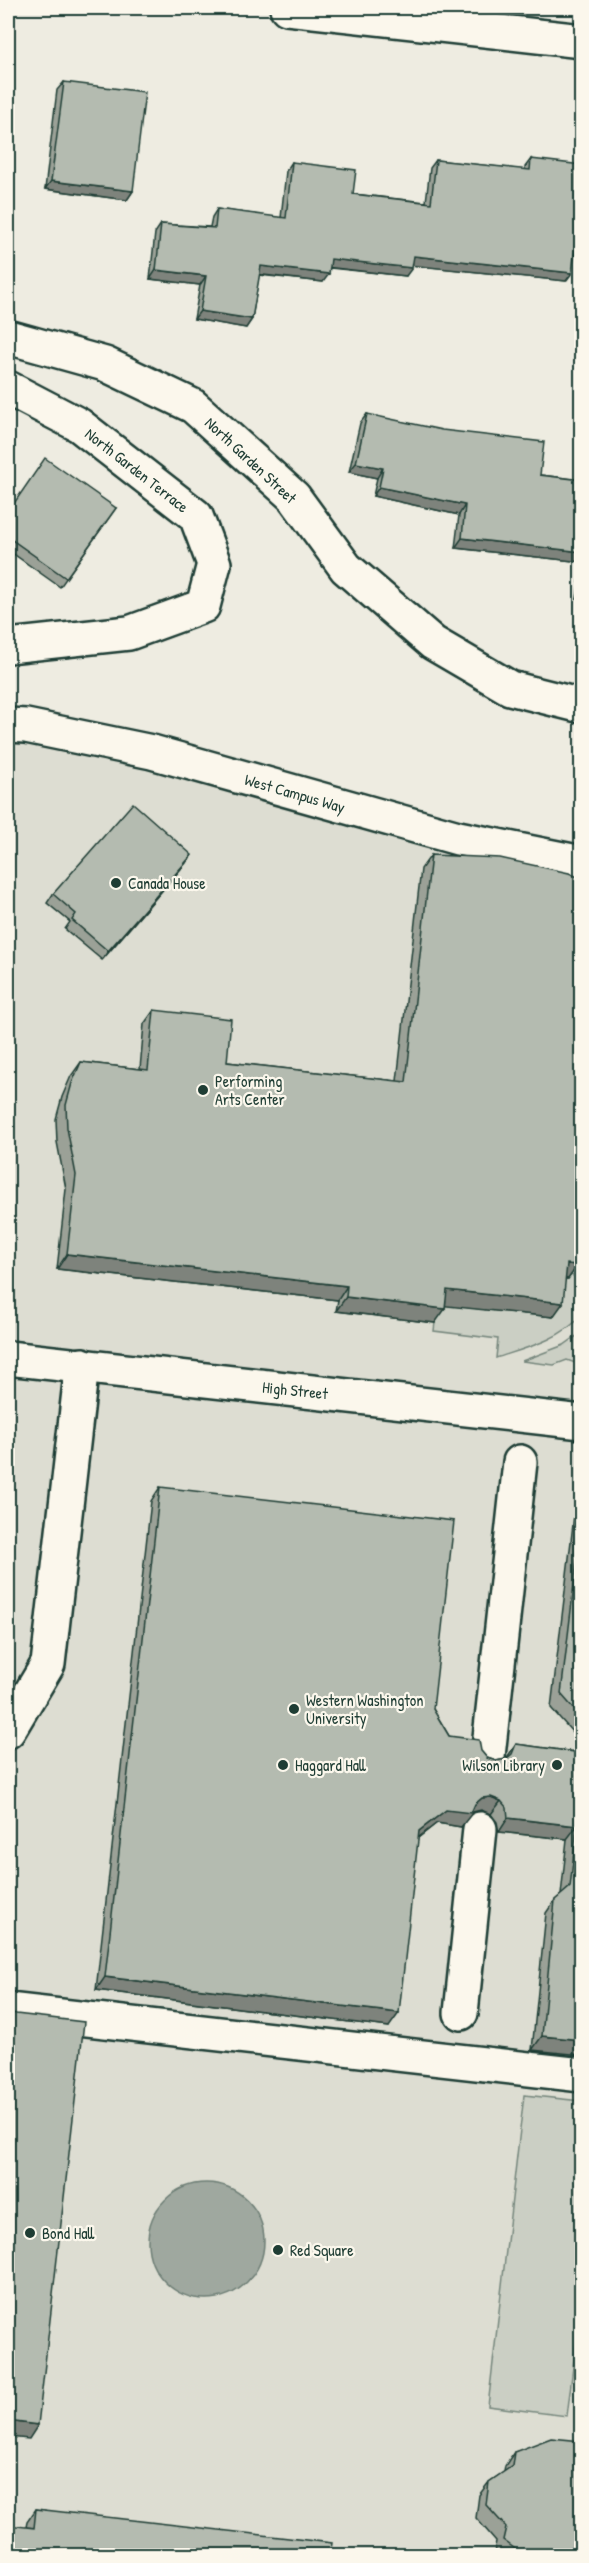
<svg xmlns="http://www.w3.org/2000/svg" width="589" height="2563" font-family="'Patrick Hand',sans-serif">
  <rect width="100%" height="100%" fill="#eeece1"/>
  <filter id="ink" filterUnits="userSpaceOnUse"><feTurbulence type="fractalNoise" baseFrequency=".0167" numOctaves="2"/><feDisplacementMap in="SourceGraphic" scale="12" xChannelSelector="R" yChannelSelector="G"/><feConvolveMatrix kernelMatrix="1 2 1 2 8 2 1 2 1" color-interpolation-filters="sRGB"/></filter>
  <g filter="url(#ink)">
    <!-- built -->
    <path fill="#ddddd2" d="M8,725L581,863L582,2555L8,2556Z"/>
    <!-- green -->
    <g fill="#cbcfc4" stroke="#75867c" stroke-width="1.5">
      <path d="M568,1275L581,1277V1316C560,1340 526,1348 496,1358L498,1339L434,1331L437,1305Z"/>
      <path d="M581,1333V1365L567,1360L554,1365L522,1361L564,1345Z"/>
      <path d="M524,2095L581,2101L582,2293L567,2416L488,2406Z"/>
    </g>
    <!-- water -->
    <circle fill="#9fa89f" stroke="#6c7d74" stroke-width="1.5" cx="206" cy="2241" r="58"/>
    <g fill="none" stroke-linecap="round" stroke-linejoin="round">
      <!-- street casing -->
      <g stroke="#1f3d34" stroke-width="38">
        <g id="street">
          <path d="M287,8L582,41"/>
          <path d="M8,337L105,364L193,406L294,497L346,568L433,643L510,688L582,706"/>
          <path d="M8,388L79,425L196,516L214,564L203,606L129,633L8,646"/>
          <path d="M8,1358L582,1422"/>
          <path d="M8,1731L48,1664L82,1365"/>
          <path d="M488,1756L520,1462"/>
          <path d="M8,2010L582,2075"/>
          <path d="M461,2013L480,1829"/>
        </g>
      </g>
      <!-- secondary casing -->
      <g stroke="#1f3d34" stroke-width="38">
        <path id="secondary" d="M8,725L26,726L152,752L458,838L582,863"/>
      </g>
      <!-- street -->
      <use href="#street" stroke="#fbf7ec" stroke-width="33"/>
      <!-- secondary -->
      <use href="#secondary" stroke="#fbf7ec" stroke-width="33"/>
    </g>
    <!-- wall -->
    <g fill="#9ba197" stroke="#1f3d34" stroke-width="1.5">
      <path d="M64,82L133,191L127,200L45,189L57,90Z"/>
      <path d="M531,159L566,281L412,265L406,276L330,268L323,282L259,275L252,319L246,328L194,319L200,285L150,279L155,233L161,224L210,227L212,217L217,209L281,218L286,171L292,162L353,194L426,202L430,168L436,160L525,170V167Z"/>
      <path d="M367,414L540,475L582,480V562L455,548L459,515L373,496L377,478L349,472L360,423Z"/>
      <path d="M116,508L60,587L8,550V512Z"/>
      <path d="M582,564V600L577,599Z"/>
      <path d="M431,855L578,1265L568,1279H565L553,1317L445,1305L435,1323L336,1311L338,1300L57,1269L66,1189L57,1142L56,1119L62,1097L71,1076L81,1062L140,1069L144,1024L154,1010L227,1062L397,1081L421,869Z"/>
      <path d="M185,864L102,960L65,929L70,922L47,903L53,894Z"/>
      <path d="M582,1470V1743L551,1708L579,1474Z"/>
      <path d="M160,1487L433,1709L449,1736L481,1751L487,1758L496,1761L506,1759L516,1744L582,1753V2055L532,2050L546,1913L555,1900L561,1895L567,1839L499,1832L497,1822L491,1814L481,1810L473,1812L471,1813L461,1827L437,1823L418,1838L389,2027L96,1990L151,1501Z"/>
      <path d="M582,2403V2556H497L494,2553L496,2541L476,2518L479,2495L489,2482L504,2472L505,2466L514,2452L577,2441Z"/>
      <path d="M36,2509L330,2556L26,2527L27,2522Z"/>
    </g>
    <!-- shaded-wall -->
    <g fill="#7e837b" stroke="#1f3d34" stroke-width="1.5">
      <path d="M51,181L133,191L127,200L45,189Z"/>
      <path d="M414,256L572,273L566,281L408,265Z"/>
      <path d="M331,259L412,268L406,276L325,267Z"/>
      <path d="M261,266L329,274L323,282L255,274Z"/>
      <path d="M156,270L206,276L200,285L150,279Z"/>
      <path d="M200,311L252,319L246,328L194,319Z"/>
      <path d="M356,463L383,468L377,478L349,472Z"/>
      <path d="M379,487L465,505L459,515L373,496Z"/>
      <path d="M462,538L582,552V562L455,548Z"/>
      <path d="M582,593V600L577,599Z"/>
      <path d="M192,855L185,864L102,960L108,951Z"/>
      <path d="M67,1254L347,1286L338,1300L57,1269Z"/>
      <path d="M567,1264L578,1265L568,1279L557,1278Z"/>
      <path d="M447,1290L563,1303L553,1317L437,1305Z"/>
      <path d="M346,1297L445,1309L435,1323L336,1311Z"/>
      <path d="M491,1797L501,1801L491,1814L481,1810L473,1812L461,1827L437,1823L410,1844L419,1831L446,1810L475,1804L482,1798Z"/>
      <path d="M508,1818L577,1826L567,1839L499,1832Z"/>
      <path d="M105,1977L399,2013L389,2027L96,1990Z"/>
      <path d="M542,2036L582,2040V2055L532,2050Z"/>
      <path d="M8,2421L38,2425L29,2439L8,2437Z"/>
    </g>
    <!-- building -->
    <g fill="#b4bbb0" stroke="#1f3d34" stroke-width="1.5">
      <path d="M64,82L145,92L133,191L51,181Z"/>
      <path d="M531,159L582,165V192L572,273L414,256L412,268L331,259L329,274L261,266L252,319L200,311L206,276L156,270L161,224L215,228L217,209L286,218L292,162L356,170L353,194L431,203L436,160L530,170Z"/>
      <path d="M367,414L442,430L544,442L540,475L582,480V552L462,538L465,505L379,487L383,468L356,463Z"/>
      <path d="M45,458L116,508L66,578L8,537V512Z"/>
      <path d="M133,803L192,855L108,951L72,920L76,914L53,894Z"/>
      <path d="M431,855L500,858L569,873L582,879V1229L578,1265L567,1264L563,1303L447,1290L445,1309L346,1297L347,1286L67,1254L76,1175L67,1128L66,1105L72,1083L81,1062L148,1070L154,1010L231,1019L227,1062L406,1082Z"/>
      <path d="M160,1487L454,1521L433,1709L449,1736L479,1740L481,1751L487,1758L496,1761L506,1759L512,1754L516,1744L582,1753V2040L542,2036L555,1900L570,1887L577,1826L508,1818L507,1808L501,1801L491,1797L482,1798L475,1804L471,1813L446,1810L419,1831L399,2013L105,1977Z"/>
      <path d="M582,1518V1718L561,1694Z"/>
      <path d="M8,2011L16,2014L84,2022L38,2425L8,2421Z"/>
      <path d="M551,2438L582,2441V2556H525L503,2540L506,2527L486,2505L489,2482L512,2466L514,2452Z"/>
      <path d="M36,2509L332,2543L330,2556H8V2525L34,2528Z"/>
    </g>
  </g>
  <!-- markers -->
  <g fill="#1f3d34" stroke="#fbf7ec" stroke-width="2">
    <circle cx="116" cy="883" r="6"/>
    <circle cx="203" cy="1090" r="6"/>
    <circle cx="294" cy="1709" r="6"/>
    <circle cx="283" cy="1765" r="6"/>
    <circle cx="557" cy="1765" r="6"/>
    <circle cx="30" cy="2233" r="6"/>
    <circle cx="278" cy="2250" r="6"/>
  </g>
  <g text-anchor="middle" stroke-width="4.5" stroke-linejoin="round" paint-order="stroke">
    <!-- street labels -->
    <g font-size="16" fill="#1f3d34" stroke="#fbf7ec">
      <text transform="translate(251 460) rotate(43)" y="6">North Garden Street</text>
      <text transform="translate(137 470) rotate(38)" y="6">North Garden Terrace</text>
      <text transform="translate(295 793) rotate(16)" y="6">West Campus Way</text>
      <text transform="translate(295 1390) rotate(6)" y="6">High Street</text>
    </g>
    <!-- poi labels -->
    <g font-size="16" fill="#1f3d34" stroke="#fbf7ec" text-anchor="start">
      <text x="128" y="889">Canada House</text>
      <text x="215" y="1087">Performing<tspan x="215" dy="18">Arts Center</tspan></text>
      <text x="306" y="1706">Western Washington<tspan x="306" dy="18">University</tspan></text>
      <text x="295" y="1771">Haggard Hall</text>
      <text x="545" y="1771" text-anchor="end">Wilson Library</text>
      <text x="42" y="2239">Bond Hall</text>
      <text x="290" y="2256">Red Square</text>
    </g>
  </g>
  <!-- margin -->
  <rect width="589" height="2563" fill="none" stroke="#fbf7ec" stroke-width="30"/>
  <rect x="15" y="15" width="559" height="2533" fill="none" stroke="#1f3d34" stroke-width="2" filter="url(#ink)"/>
</svg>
